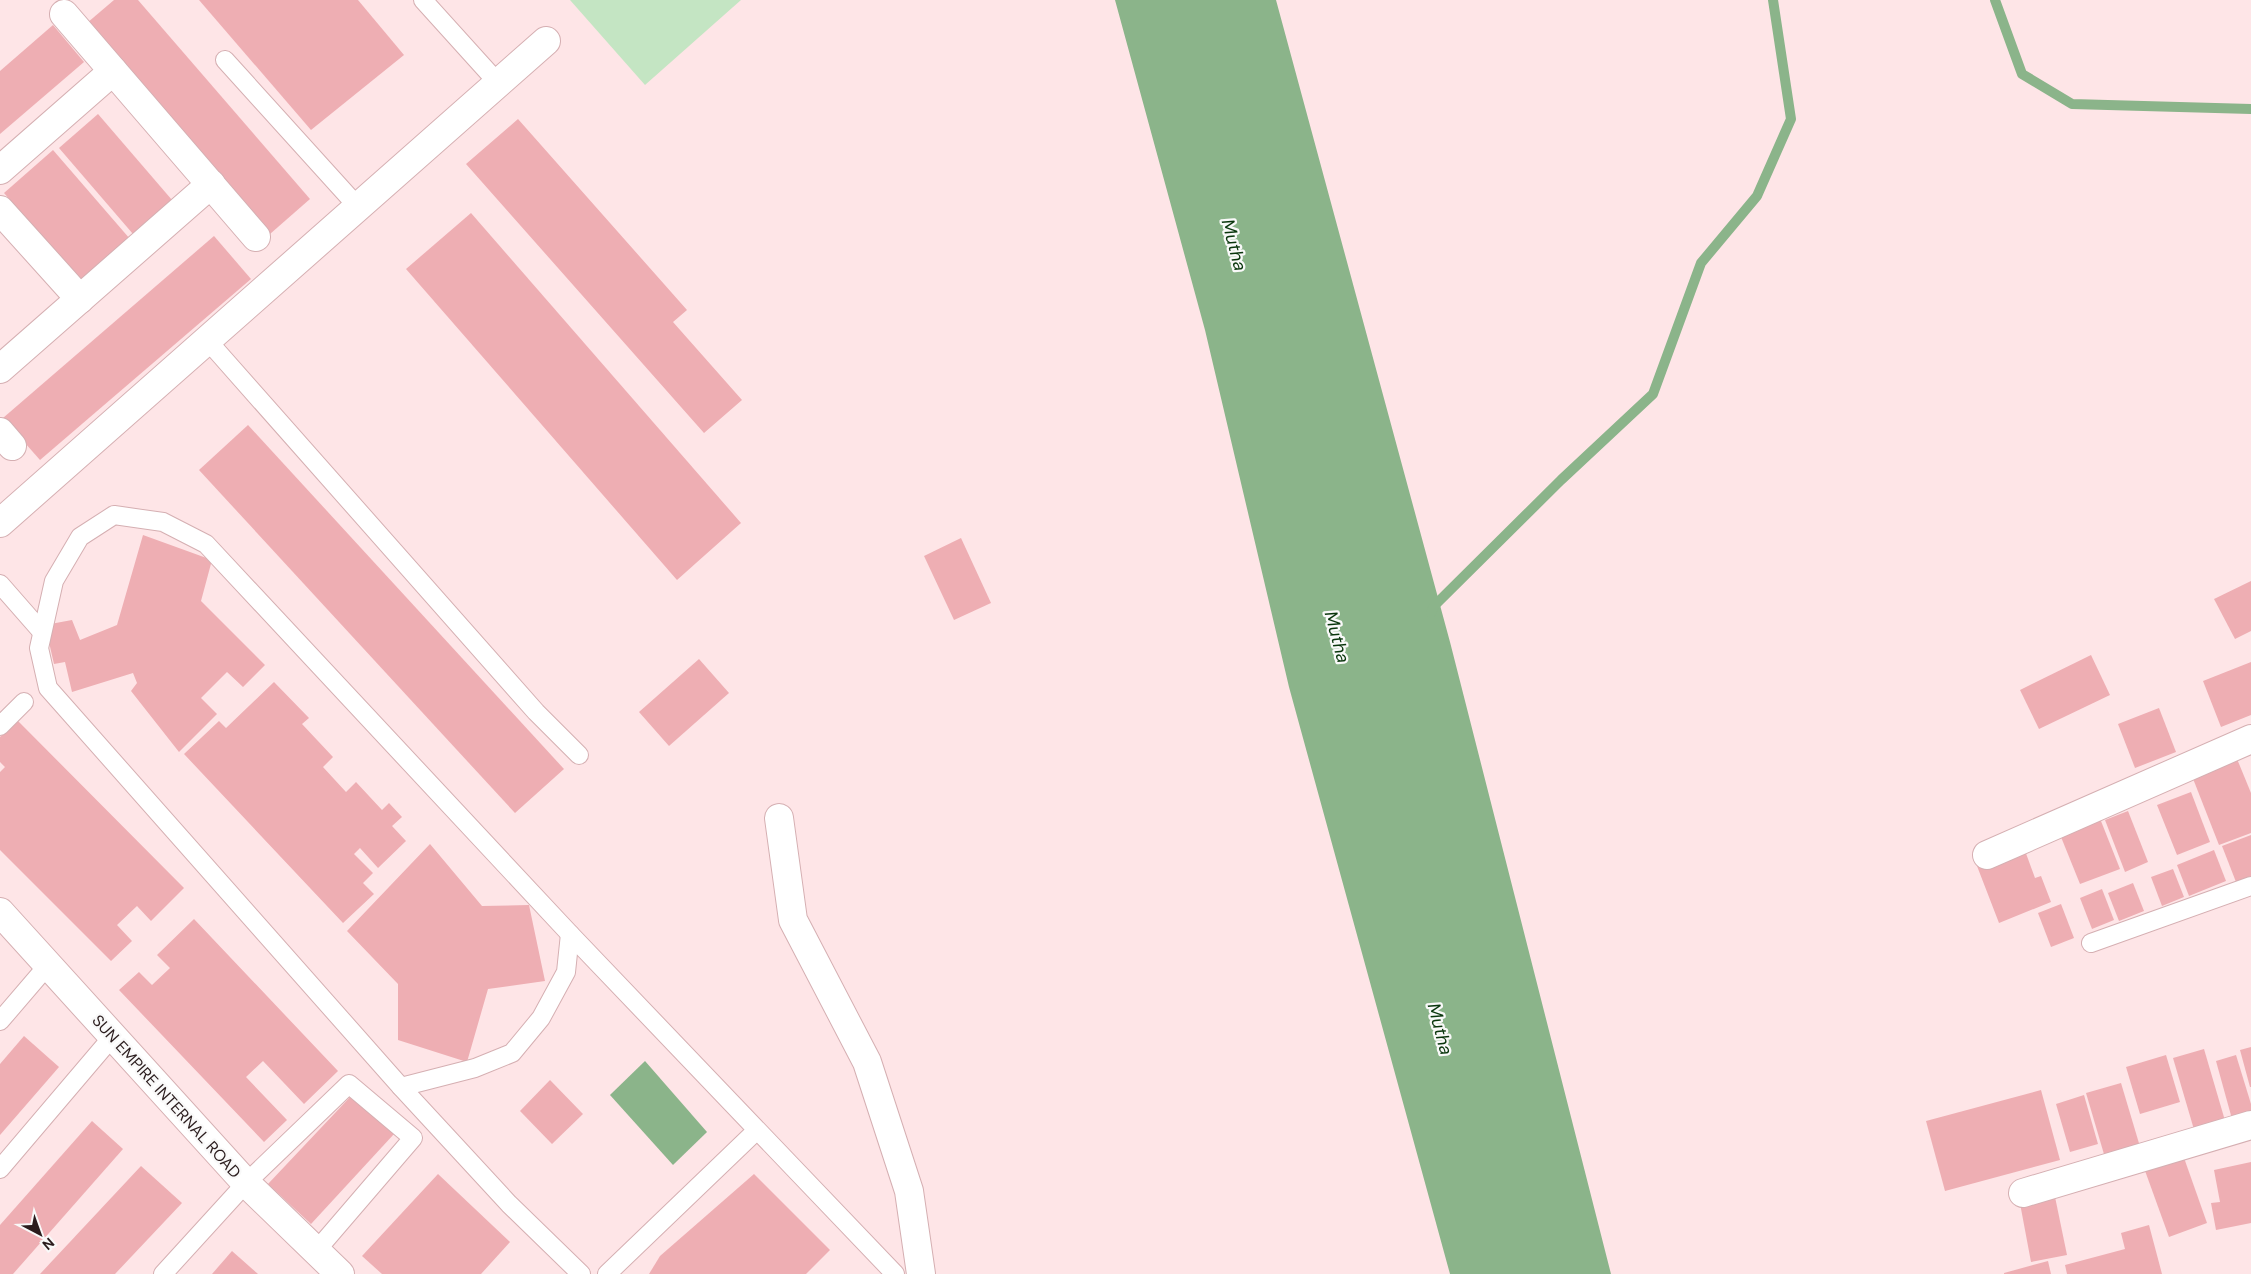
<svg xmlns="http://www.w3.org/2000/svg" width="2251" height="1274" font-family="'DM Sans',sans-serif">
  <rect width="100%" height="100%" fill="#fee5e7"/>
  <!-- green -->
  <path fill="#c4e5c3" d="M570,0H741L645,85Z"/>
  <!-- water -->
  <g fill="#8bb48a">
    <path d="M1115,0H1276L1450,642L1611,1274H1450L1289,687L1205,330Z"/>
    <path d="M645,1061L707,1132L673,1165L610,1095Z"/>
  </g>
  <g fill="none" stroke-linecap="round" stroke-linejoin="round">
    <!-- stream -->
    <g stroke="#8bb48a" stroke-width="10">
      <path d="M1995,0L2022,74L2072,104L2251,109"/>
      <path d="M1431,613L1434,606L1561,480L1653,394L1701,263L1757,196L1791,119L1773,0"/>
    </g>
  </g>
  <!-- building -->
  <g fill="#eeaeb3">
    <path d="M114,0H138L310,199L270,234L87,23Z"/>
    <path d="M199,0H358L404,55L311,130Z"/>
    <path d="M53,25L84,62L0,134V71Z"/>
    <path d="M98,114L172,200L133,234L59,148Z"/>
    <path d="M518,119L687,310L673,322L742,400L704,433L466,164Z"/>
    <path d="M53,150L130,239L81,282L4,193Z"/>
    <path d="M471,213L741,523L677,580L406,269Z"/>
    <path d="M214,236L251,279L40,460L3,418Z"/>
    <path d="M248,425L564,769L515,813L199,470Z"/>
    <path d="M143,535L212,560L201,601L265,665L243,687L227,672L201,698L217,714L179,752L131,691L137,683L133,673L72,692L65,662L54,664L45,625L72,620L80,640L117,625Z"/>
    <path d="M961,538L991,603L954,620L924,556Z"/>
    <path d="M2251,581V631L2235,639L2214,599Z"/>
    <path d="M2091,655L2110,695L2039,729L2020,690Z"/>
    <path d="M699,659L729,693L669,746L639,712Z"/>
    <path d="M2251,662V715L2221,727L2203,681Z"/>
    <path d="M274,682L309,718L302,724L333,757L323,767L346,792L356,782L382,810L389,803L402,817L392,826L406,841L378,868L360,848L354,854L373,873L363,883L374,894L343,923L184,754L219,721L226,728Z"/>
    <path d="M2159,708L2176,752L2135,768L2118,724Z"/>
    <path d="M17,720L184,888L151,921L137,906L117,925L132,941L111,961L0,850V772L5,767L0,762V737Z"/>
    <path d="M2235,754L2251,793V833L2219,845L2190,771Z"/>
    <path d="M2191,792L2210,842L2177,855L2157,805Z"/>
    <path d="M2128,811L2148,862L2125,872L2105,820Z"/>
    <path d="M2099,816L2120,869L2080,884L2059,832Z"/>
    <path d="M2251,835V876L2236,882L2222,846Z"/>
    <path d="M430,844L482,906L529,905L545,981L488,989L467,1062L398,1040V984L347,931Z"/>
    <path d="M2024,848L2035,878L2041,876L2051,902L1999,923L1977,866Z"/>
    <path d="M2214,850L2226,881L2189,896L2177,865Z"/>
    <path d="M2173,869L2184,897L2162,906L2151,877Z"/>
    <path d="M2133,883L2144,911L2119,921L2108,893Z"/>
    <path d="M2102,889L2114,920L2092,929L2080,898Z"/>
    <path d="M2061,904L2074,938L2051,947L2038,913Z"/>
    <path d="M194,919L338,1071L304,1104L263,1061L246,1077L287,1120L264,1142L119,990L139,972L152,985L170,968L157,955Z"/>
    <path d="M24,1036L59,1067L0,1135V1064Z"/>
    <path d="M2251,1047V1087H2250L2240,1050Z"/>
    <path d="M2204,1049L2226,1124L2195,1133L2173,1058Z"/>
    <path d="M2166,1055L2180,1102L2140,1114L2126,1067Z"/>
    <path d="M2236,1055L2251,1104V1113L2232,1119L2216,1061Z"/>
    <path d="M550,1080L583,1114L552,1144L520,1111Z"/>
    <path d="M2121,1083L2141,1150L2106,1161L2086,1093Z"/>
    <path d="M2041,1090L2060,1160L1945,1191L1926,1121Z"/>
    <path d="M352,1095L394,1134L311,1224L268,1184Z"/>
    <path d="M2084,1095L2098,1144L2070,1152L2056,1104Z"/>
    <path d="M92,1121L123,1149L13,1274H0V1225Z"/>
    <path d="M2183,1155L2207,1223L2169,1237L2144,1168Z"/>
    <path d="M2251,1162V1223L2216,1230L2211,1203L2220,1202L2214,1170Z"/>
    <path d="M141,1166L182,1203L115,1274H40Z"/>
    <path d="M438,1174L510,1242L481,1274H382L362,1256Z"/>
    <path d="M754,1174L830,1250L806,1274H649L660,1256Z"/>
    <path d="M2054,1192L2067,1255L2031,1262L2019,1198Z"/>
    <path d="M2149,1225L2162,1274H2067L2065,1265L2125,1249L2121,1233Z"/>
    <path d="M232,1251L258,1274H212Z"/>
    <path d="M2048,1261L2051,1274H2004V1273Z"/>
  </g>
  <g fill="none" stroke-linecap="round" stroke-linejoin="round">
    <!-- lane casing -->
    <g stroke="#d5afb2" stroke-width="20">
      <g id="lane">
        <path d="M423,0L498,83"/>
        <path d="M225,60L358,207"/>
        <path d="M208,341L536,712L579,755"/>
        <path d="M0,584L42,632"/>
        <path d="M0,726L24,702"/>
        <path d="M2091,943L2251,886"/>
        <path d="M0,1021L48,965"/>
        <path d="M401,1087L475,1068L512,1053L541,1018L566,972L570,934"/>
        <path d="M0,1169L113,1036"/>
        <path d="M163,1274L246,1183L349,1084L413,1138L316,1251"/>
        <path d="M581,1274L509,1204L401,1087L48,688L39,648L54,581L80,537L114,515L163,522L206,544L570,934L895,1274"/>
        <path d="M607,1274L756,1131"/>
      </g>
    </g>
    <!-- street casing -->
    <g stroke="#d5afb2" stroke-width="30">
      <g id="street">
        <path d="M64,14L256,237"/>
        <path d="M0,170L113,71"/>
        <path d="M0,210L80,299"/>
        <path d="M0,369L211,184"/>
        <path d="M0,432L12,446"/>
        <path d="M0,523L546,41"/>
        <path d="M779,818L793,920L867,1062L909,1191L921,1274"/>
        <path d="M1987,855L2251,739"/>
        <path d="M0,912L246,1183L340,1274"/>
        <path d="M2023,1193L2251,1125"/>
      </g>
    </g>
    <!-- lane -->
    <use href="#lane" stroke="#fff" stroke-width="18"/>
    <!-- street -->
    <use href="#street" stroke="#fff" stroke-width="28"/>
  </g>
  <g text-anchor="middle" stroke-width="4.5" stroke-linejoin="round" paint-order="stroke">
    <!-- street labels -->
    <g font-size="16" fill="#2a1c1d" stroke="#f9f9f9">
      <text transform="translate(167 1096) rotate(48)" y="6">SUN EMPIRE INTERNAL ROAD</text>
    </g>
    <!-- water labels -->
    <g font-size="18" font-style="italic" fill="#09360c" stroke="#f9f9f9">
      <text transform="translate(1234 245) rotate(75)" y="6">Mutha</text>
      <text transform="translate(1337 637) rotate(75)" y="6">Mutha</text>
      <text transform="translate(1440 1029) rotate(75)" y="6">Mutha</text>
    </g>
  </g>
  <!-- north arrow -->
  <g transform="translate(40 1234) rotate(139)" stroke="#f9f9f9" stroke-width="4" paint-order="stroke">
  <path d="M0-4L9 19L0 12L-9 19Z" fill="#2a1c1d"/>
  <text y="-8" font-size="14" font-weight="bold" text-anchor="middle" fill="#2a1c1d">N</text>
  </g>
</svg>
